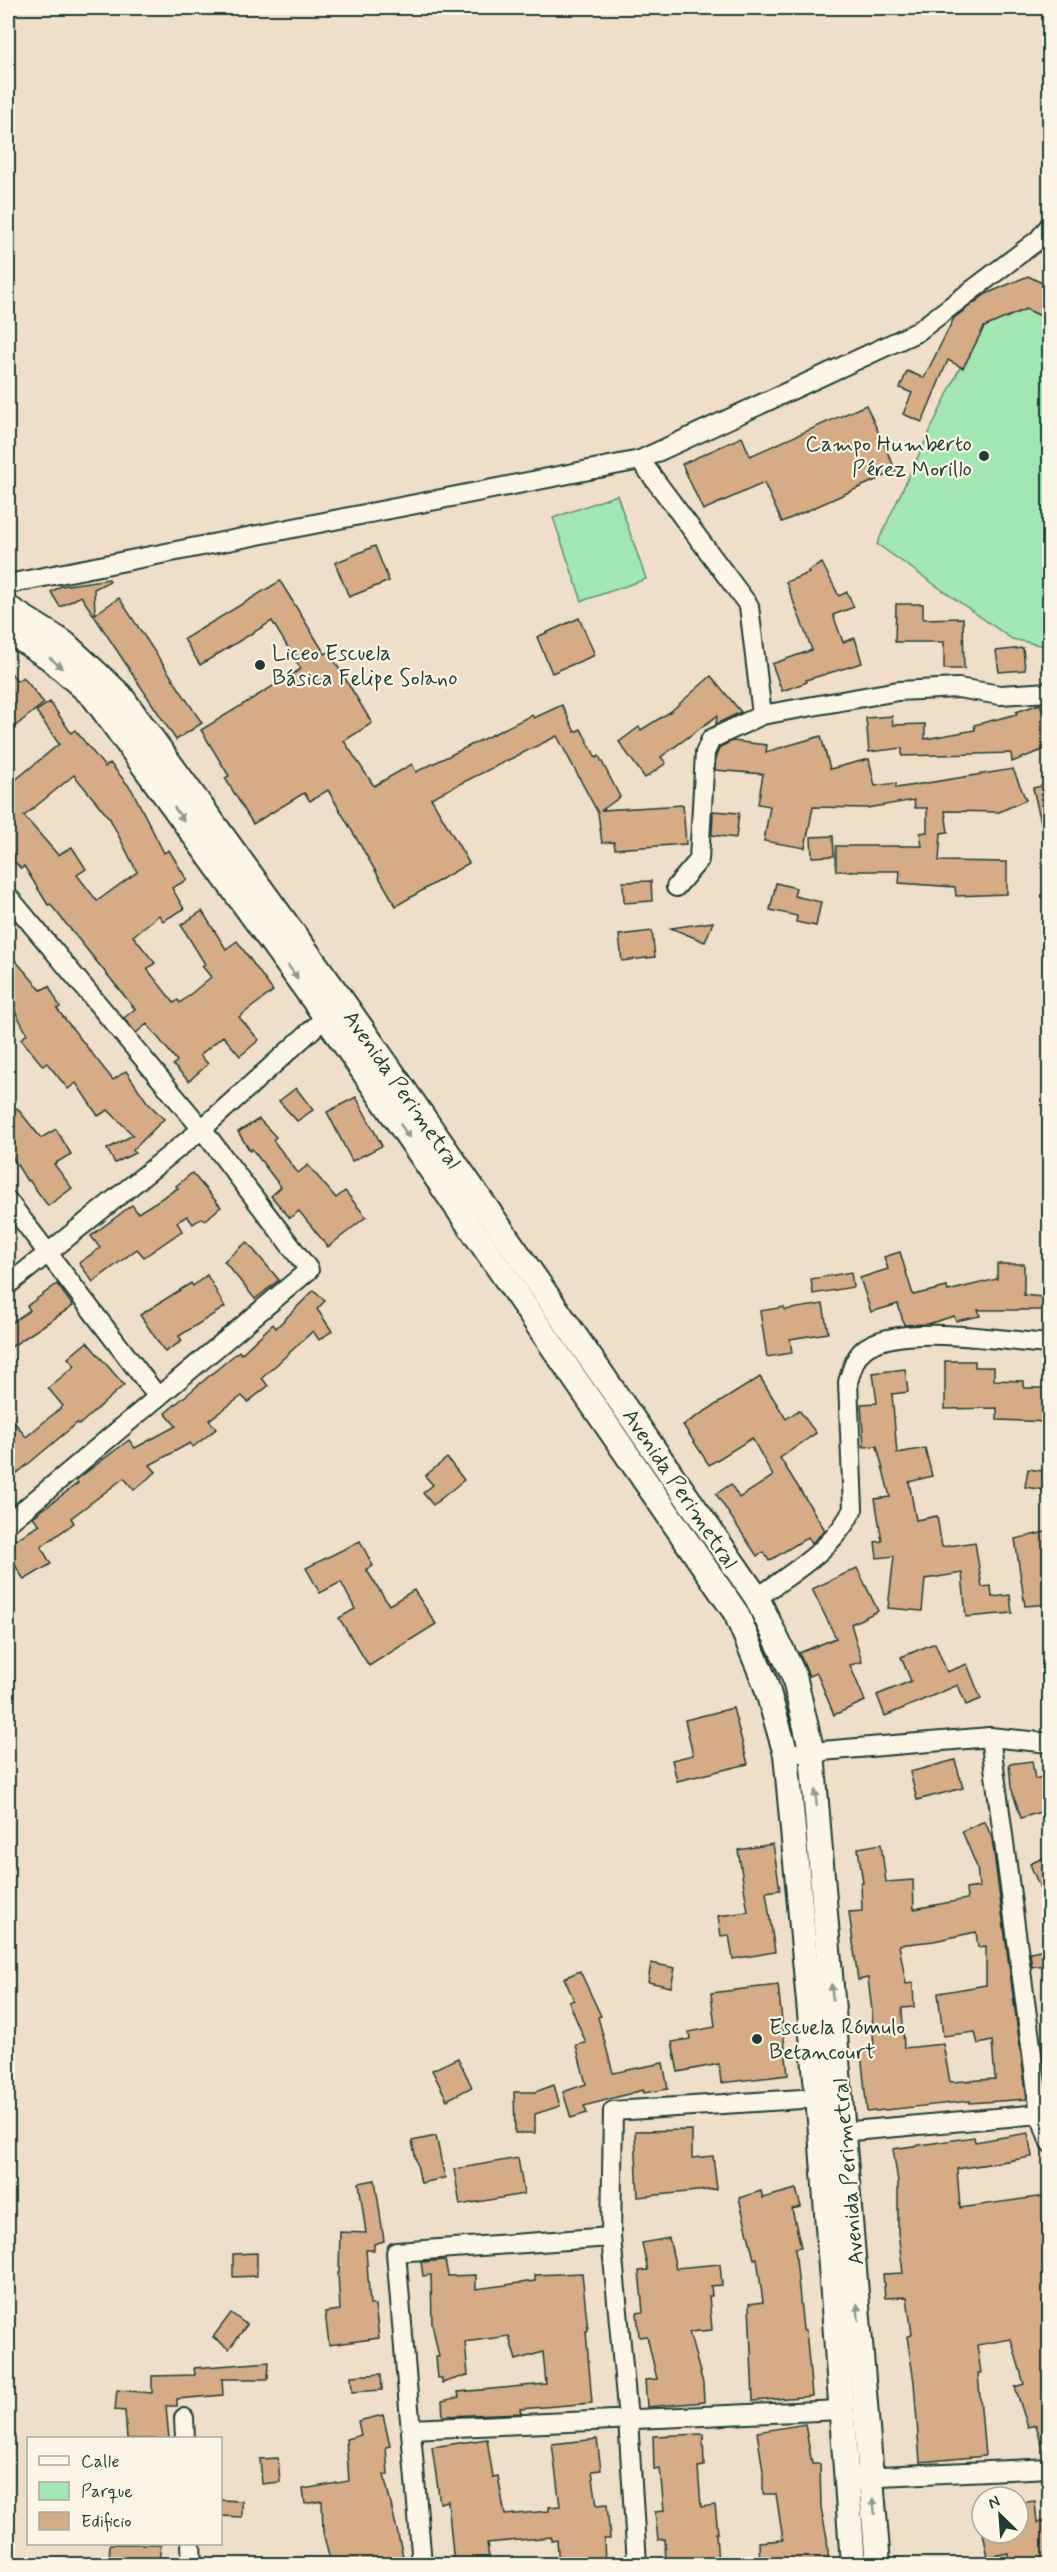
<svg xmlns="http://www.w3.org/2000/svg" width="1057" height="2572" font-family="Mynerve,sans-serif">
  <rect width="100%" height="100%" fill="#f0dfc8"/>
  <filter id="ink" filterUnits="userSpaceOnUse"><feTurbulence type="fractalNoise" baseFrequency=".0167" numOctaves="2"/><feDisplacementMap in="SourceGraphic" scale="12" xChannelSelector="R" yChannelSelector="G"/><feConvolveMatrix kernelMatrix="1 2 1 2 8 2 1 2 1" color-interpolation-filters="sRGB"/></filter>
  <g filter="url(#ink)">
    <!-- green -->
    <g fill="#a2e6b1" stroke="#609272" stroke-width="1.5">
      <path d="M1026,309L1049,320V647L1012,639L877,544L960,367L965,365L984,327Z"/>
      <path d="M617,495L646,579L582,601L553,518Z"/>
    </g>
    <!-- building -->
    <g fill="#d5ac86" stroke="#1f3d34" stroke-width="1.5" fill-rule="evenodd">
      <path d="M1028,276L1050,287V320L1026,309L984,327L963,368L948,360L922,422L903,414L912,393L900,388L907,371L924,378L954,318L986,294Z"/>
      <path d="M866,405L896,471L782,522L764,483L703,510L682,464L742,437L750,456Z"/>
      <path d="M375,546L389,581L349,597L335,563Z"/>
      <path d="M822,563L839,596L847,592L854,607L833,615L843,642L855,638L862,663L806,680L807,682L782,691L772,664L812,650L786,582L809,573L808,571Z"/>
      <path d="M109,579L110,581L94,589L95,614L119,598L202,723L176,740L81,596L60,607L51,592L61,586Z"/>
      <path d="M280,581L325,654L329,652L372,723L344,741L374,786L412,764L416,772L532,715L534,718L562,705L575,732L581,729L596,758L599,756L620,797L602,810L683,805L686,844L615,849L614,842L602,843L598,813L557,736L431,798L469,863L396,906L328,790L310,801L304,793L253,824L225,778L229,776L201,730L301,669L272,621L200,665L184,639Z"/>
      <path d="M896,604H923V619L963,618L964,669H944V642H895Z"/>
      <path d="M579,618L595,655L552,673L537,637Z"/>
      <path d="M1023,648L1025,670L999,672L996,651Z"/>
      <path d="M8,669L17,681L23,677L44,703L8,732Z"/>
      <path d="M711,676L741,712L716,724L717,716L661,757L666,763L645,778L619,742L639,727L641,730L670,712Z"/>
      <path d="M50,702L71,733L75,730L105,767L110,763L132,790L164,853L169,850L187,880L172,888L184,909L163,921L159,915L133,936L155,963L147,969L174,1003L178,1000L180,1003L211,977L202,966L205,964L181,925L202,911L226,949L237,941L273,991L239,1017L259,1040L240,1056L223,1036L200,1055L208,1064L189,1081L173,1065L177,1061L147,1024L136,1033L124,1018L135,1009L50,904L48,905L24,866L21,869L8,854V786L59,744L36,711ZM74,775L110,819L137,872L97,901L77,875L86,869L72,847L58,855L24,816Z"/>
      <path d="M1040,704L1050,728V747L1012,762L1011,753L902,756V748L869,752L866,718L892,716L893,725L925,724V739L975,730L974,725L1017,714L1016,712Z"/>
      <path d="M821,736L830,769L869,759L875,786L896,783V788L1013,769L1026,800L999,812L945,811L948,832L941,833L939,861L1007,862V894L956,896L955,887L899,883L900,871H836V846H922L920,833L927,832V808H915L914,800L867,808L813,807L805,848L764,841L770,806L758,804L763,774L715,770L716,756L720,747L732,741L767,745L766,752Z"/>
      <path d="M1050,784V831H1043L1033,788Z"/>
      <path d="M713,811L739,813L736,838L712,835Z"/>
      <path d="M833,836L834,856L812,857L811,837Z"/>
      <path d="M651,881L652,901L624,903L623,882Z"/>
      <path d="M776,883L796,888L794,896L821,902L816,926L796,922L797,916L770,910Z"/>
      <path d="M713,922L705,942L671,928Z"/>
      <path d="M652,931L655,957L622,961L619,935Z"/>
      <path d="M8,952L41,990L49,986L60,1007L57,1009L113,1080L126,1071L147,1102L164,1119L133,1150L135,1153L115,1163L107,1149L133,1135L108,1110L98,1116L76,1083L68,1089L47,1063L43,1066L21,1039L27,1034L8,998Z"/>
      <path d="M296,1088L313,1110L297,1121L279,1101Z"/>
      <path d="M356,1097L382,1146L352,1161L327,1112Z"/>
      <path d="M17,1108L41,1138L56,1129L71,1154L54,1164L72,1188L48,1206L29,1180L27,1181L8,1150V1116Z"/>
      <path d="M259,1119L276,1137L273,1140L298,1173L308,1165L336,1198L345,1191L366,1217L328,1247L299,1211L290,1218L271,1196L281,1187L252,1149L250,1151L238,1132Z"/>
      <path d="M192,1173L221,1207L205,1220L202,1218L193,1224L187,1216L177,1222L182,1231L144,1257L137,1249L93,1282L79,1263L100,1248L91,1236L132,1205L138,1213L178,1188L176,1186Z"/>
      <path d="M247,1242L279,1280L255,1299L224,1261Z"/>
      <path d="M900,1252L913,1295L947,1287L948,1291L997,1279V1264H1024V1295L1050,1298V1310H978L980,1316L956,1321L954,1316L928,1324L904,1325L898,1304L871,1312L860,1278L888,1269L884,1257Z"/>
      <path d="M851,1272L853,1287L813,1294L811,1279Z"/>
      <path d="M207,1275L225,1307L179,1336L182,1341L165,1352L140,1315L191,1283L193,1286Z"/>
      <path d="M57,1284L73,1306L8,1349V1325L30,1310L27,1306Z"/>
      <path d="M314,1290L325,1301L317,1309L332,1331L319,1340L313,1331L262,1378L268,1386L248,1402L242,1396L209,1420L216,1429L193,1447L190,1443L150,1465L156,1472L134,1490L124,1478L71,1518L74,1523L41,1547L51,1564L24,1580L8,1553V1544L40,1525L33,1517L78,1483L76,1480L129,1440L135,1448L176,1426L165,1413L239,1351L241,1354L273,1324L276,1328Z"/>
      <path d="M823,1304L828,1333L790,1339L792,1353L767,1357L760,1311L784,1307L785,1310Z"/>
      <path d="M87,1342L124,1385L79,1425L77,1423L8,1481V1414L26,1437L63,1406L48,1388L75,1366L68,1358Z"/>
      <path d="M945,1361H975V1367H994V1380L1024,1381V1388H1050V1422L997,1420V1408L945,1409Z"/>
      <path d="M905,1369L908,1392L892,1394L897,1453L925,1448L932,1476L909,1482L916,1520L937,1516L942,1547L975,1542L982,1587L991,1586L992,1597L1010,1595L1012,1613L966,1617L962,1573L925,1579L922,1611L888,1608L894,1556L877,1558L875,1542L882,1541L875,1499L890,1497L877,1446L864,1447L861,1404L877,1403L873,1373Z"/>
      <path d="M760,1377L786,1419L799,1410L816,1433L780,1458L825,1530L812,1543L808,1537L769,1561L764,1552L757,1556L716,1494L731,1484L739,1498L773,1476L752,1438L709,1465L683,1425Z"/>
      <path d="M447,1458L464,1480L433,1505L423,1493L433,1485L425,1476Z"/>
      <path d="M1028,1469L1049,1472L1045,1490L1025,1487Z"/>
      <path d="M1050,1531V1604L1025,1606L1015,1539Z"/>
      <path d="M360,1541L373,1566L366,1569L389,1605L414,1590L436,1624L369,1666L339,1618L355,1609L341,1582L320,1593L306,1568Z"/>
      <path d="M857,1568L878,1611L851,1624L862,1662L850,1665L865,1701L834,1715L817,1673L809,1676L799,1653L836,1638L812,1589Z"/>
      <path d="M935,1643L947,1672L967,1664L981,1699L966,1705L958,1685L885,1716L877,1695L911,1681L901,1657Z"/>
      <path d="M733,1708L748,1764L677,1781L672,1760L693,1755L685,1720Z"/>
      <path d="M955,1760L963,1788L917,1800L910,1772Z"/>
      <path d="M1032,1761L1035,1779L1050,1775V1809L1021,1818L1011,1787L1009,1764Z"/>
      <path d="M985,1821L992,1839L1027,2099L970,2103V2101L867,2112L861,2052L874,2051L872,2011L868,1978L858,1980L849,1912L862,1911L861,1883H863L858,1848L881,1844L886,1882L913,1880L914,1909L967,1899L966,1889L979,1887L977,1867L962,1831ZM976,1932L978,1947L986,1946V1985L938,1993L943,2036L975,2032L978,2044L992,2041L995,2079L950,2082L943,2044L904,2048L902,2008L914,2007L913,1983L906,1984L899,1945L934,1941Z"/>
      <path d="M773,1844L780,1890L766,1892L775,1952L733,1959L729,1935L721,1936L718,1916L748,1912L738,1850Z"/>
      <path d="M1045,1857L1050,1867L1049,1910L1030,1864Z"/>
      <path d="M1050,1948V1964L1032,1967L1030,1952Z"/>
      <path d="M651,1963L675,1968L671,1987L648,1982Z"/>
      <path d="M580,1971L601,2016L598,2017L613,2073L663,2063L668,2089L644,2093L643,2090L584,2106L587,2113L571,2118L563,2092L586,2084L576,2045L586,2043L569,2002L574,2000L564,1978Z"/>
      <path d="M778,1985L788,2075L721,2083L719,2064L678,2072L672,2042L690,2039L689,2032L715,2027L711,1993Z"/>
      <path d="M458,2058L472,2087L447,2100L432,2070Z"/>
      <path d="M554,2085L560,2106L535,2114V2133H515L514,2092H535Z"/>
      <path d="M692,2130V2158L713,2156L717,2189L638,2197L635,2131Z"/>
      <path d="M1028,2133L1032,2157L957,2169L960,2208L1044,2196L1050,2230V2454L1045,2455L1036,2425L1028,2427L1015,2387L1024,2384L1011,2339L977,2345L981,2373H978L985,2456L920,2462L914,2382L907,2336L912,2335L907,2297L885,2298L883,2274L903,2273L898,2232V2182L893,2149L974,2137L975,2142Z"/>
      <path d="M436,2136L445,2178L421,2183L412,2141Z"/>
      <path d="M518,2158L524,2194L460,2205L454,2169Z"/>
      <path d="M375,2180L384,2241L374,2244V2250H366L370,2305H375L379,2338L329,2345L325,2312L340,2310L338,2273H339L340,2232L366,2233L359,2183Z"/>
      <path d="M796,2189L801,2207L792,2209L801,2247L795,2248L803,2330H806L812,2396L753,2401L749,2304L763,2302L757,2258L754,2259L739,2198L761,2191L763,2198Z"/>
      <path d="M669,2238L676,2268L720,2264L722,2285L711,2286L712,2296H709L712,2330L689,2332L703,2383L704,2402L647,2407L645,2380L657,2379L647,2336L639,2337L637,2313L643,2312L639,2271L648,2270L642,2243Z"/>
      <path d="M257,2253V2276L233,2277V2254Z"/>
      <path d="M445,2260L448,2276L476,2275V2289L535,2281V2275L582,2273L588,2331H586L592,2403L520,2409L521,2413L443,2416L442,2401L459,2397L458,2392L546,2384L543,2352L516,2360L509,2336L465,2342L468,2375L442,2383V2378H438L436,2357H439L432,2324L431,2275L423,2276L421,2262Z"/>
      <path d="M231,2313L247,2325L229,2349L213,2337Z"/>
      <path d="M269,2362L268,2379H222L223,2395L177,2399V2406H166L169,2439H127L125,2411L115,2410L117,2390L152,2393V2376L195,2375L194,2368Z"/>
      <path d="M381,2374L382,2390L352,2392L351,2376Z"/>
      <path d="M383,2415L390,2446L386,2447L388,2474L384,2475L403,2556L394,2558L396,2565H331L323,2532L322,2501L305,2504L303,2489L349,2481L346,2439L361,2435L358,2421Z"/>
      <path d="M805,2424L812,2464H820L821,2508L827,2538L829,2565H760L759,2542L783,2540L776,2494H763V2471L757,2432Z"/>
      <path d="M703,2434L704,2466L698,2467L701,2507L715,2505L718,2533H716L718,2565H666L665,2539L658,2540L655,2512L664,2511L660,2468L654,2469L653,2436Z"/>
      <path d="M487,2439L493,2477L498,2476L505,2515L549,2511V2507L560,2506L552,2444L597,2439L601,2470L592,2471L597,2505L607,2504L610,2539H604L605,2565H559L557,2540L551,2541V2537L487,2543L490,2565H454L448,2501L440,2503L432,2447Z"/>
      <path d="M278,2458L280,2482L262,2484L260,2459Z"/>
      <path d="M220,2500L242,2501V2517L220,2516Z"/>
      <path d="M1035,2501L1037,2523L1050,2520V2565H1009L1008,2553L988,2557L983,2533H1018V2503Z"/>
      <path d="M110,2544H161L159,2561L109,2559Z"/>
    </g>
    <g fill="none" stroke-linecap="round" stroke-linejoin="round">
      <!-- minor casing -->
      <g stroke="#1f3d34" stroke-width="22">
        <g id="minor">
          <path d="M640,460L749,606L762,715L898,691L958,688L1000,695L1050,692"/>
          <path d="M8,584L640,460L917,332L1038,240L1050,225"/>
          <path d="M676,887L699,860L705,753L711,739L762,715"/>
          <path d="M8,896L202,1129L309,1270L8,1523"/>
          <path d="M8,1201L158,1397"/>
          <path d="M8,1285L202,1129L326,1017"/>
          <path d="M757,1598C792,1572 833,1550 853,1509L848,1382C852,1369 855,1355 867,1347C905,1323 1004,1341 1050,1344"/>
          <path d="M990,1737L1040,2114L1050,2143"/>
          <path d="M786,1754L990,1737L1050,1743"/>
          <path d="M830,2133L1040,2114"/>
          <path d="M184,2418L185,2438"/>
          <path d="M411,2429L841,2410"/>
          <path d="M860,2477L1050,2468"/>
          <path d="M191,2544L192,2564"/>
          <path d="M422,2564L396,2252L611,2237"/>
          <path d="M637,2564L628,2419L611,2237L613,2111L817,2098"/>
        </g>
      </g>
      <!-- major casing -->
      <g stroke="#1f3d34" stroke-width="28">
        <g id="major">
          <path d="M8,608L64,643L120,695L343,1002L757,1598L794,1676L812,1753L878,2564"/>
          <path d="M8,631L50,658L94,697L326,1017L736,1613L765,1682L786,1754L821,2132L853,2564"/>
        </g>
      </g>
      <!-- minor -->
      <use href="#minor" stroke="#fcf5e5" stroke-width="18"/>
      <!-- major -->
      <use href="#major" stroke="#fcf5e5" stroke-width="24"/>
    </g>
    <!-- one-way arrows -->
    <defs><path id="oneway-solid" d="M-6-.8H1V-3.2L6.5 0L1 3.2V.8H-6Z" transform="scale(1.5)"/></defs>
    <g fill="#8e998c">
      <use href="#oneway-solid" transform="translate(56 663) rotate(41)"/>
      <use href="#oneway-solid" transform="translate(179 814) rotate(54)"/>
      <use href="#oneway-solid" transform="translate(293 972) rotate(54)"/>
      <use href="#oneway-solid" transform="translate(405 1131) rotate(55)"/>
      <use href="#oneway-solid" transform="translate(816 1798) rotate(-95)"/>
      <use href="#oneway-solid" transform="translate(832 1992) rotate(-95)"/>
      <use href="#oneway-solid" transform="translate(858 2312) rotate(-95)"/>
      <use href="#oneway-solid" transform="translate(874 2506) rotate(-95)"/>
    </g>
  </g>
  <!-- markers -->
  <g fill="#1f3d34" stroke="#fcf5e5" stroke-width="2">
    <circle cx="984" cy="456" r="6"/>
    <circle cx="260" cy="665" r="6"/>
    <circle cx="757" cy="2039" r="6"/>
  </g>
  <g text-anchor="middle" stroke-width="4.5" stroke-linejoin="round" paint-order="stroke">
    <!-- poi labels -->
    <g font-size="22" fill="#1f3d34" stroke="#fcf5e5" text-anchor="start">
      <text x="972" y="451" text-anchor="end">Campo Humberto<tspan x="972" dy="25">Pérez Morillo</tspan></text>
      <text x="272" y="660">Liceo Escuela<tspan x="272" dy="25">Básica Felipe Solano</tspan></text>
      <text x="769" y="2034">Escuela Rómulo<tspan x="769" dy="25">Betancourt</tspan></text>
    </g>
    <!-- street labels -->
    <g font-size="22" fill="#1f3d34" stroke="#fcf5e5">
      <text transform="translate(403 1089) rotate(55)" y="8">Avenida Perimetral</text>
      <text transform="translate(681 1488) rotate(56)" y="8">Avenida Perimetral</text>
      <text transform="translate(847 2172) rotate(-95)" y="8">Avenida Perimetral</text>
    </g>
  </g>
  <!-- margin -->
  <rect width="1057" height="2572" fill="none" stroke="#fcf5e5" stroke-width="30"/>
  <rect x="15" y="15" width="1027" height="2542" fill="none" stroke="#1f3d34" stroke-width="2" filter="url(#ink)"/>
  <!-- legend -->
  <rect x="27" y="2437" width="195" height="108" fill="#fcf5e5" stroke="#a4ab9e" stroke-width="1.5"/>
  <rect x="39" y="2456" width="30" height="9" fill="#fcf5e5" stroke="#a4ab9e" stroke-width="1.5"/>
  <text x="81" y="2467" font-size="18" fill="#1f3d34">Calle</text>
  <rect x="39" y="2482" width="30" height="18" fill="#a2e6b1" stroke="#a4ab9e" stroke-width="1.5"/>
  <text x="81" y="2497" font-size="18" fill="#1f3d34">Parque</text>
  <rect x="39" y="2512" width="30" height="18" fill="#d5ac86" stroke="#a4ab9e" stroke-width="1.5"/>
  <text x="81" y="2527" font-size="18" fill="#1f3d34">Edificio</text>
  <!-- north arrow -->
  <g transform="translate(1000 2515) rotate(335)"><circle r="28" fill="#fcf5e5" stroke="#a4ab9e" stroke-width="1.5"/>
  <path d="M0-4.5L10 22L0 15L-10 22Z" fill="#1f3d34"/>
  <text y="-9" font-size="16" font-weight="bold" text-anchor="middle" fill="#1f3d34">N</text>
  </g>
</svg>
